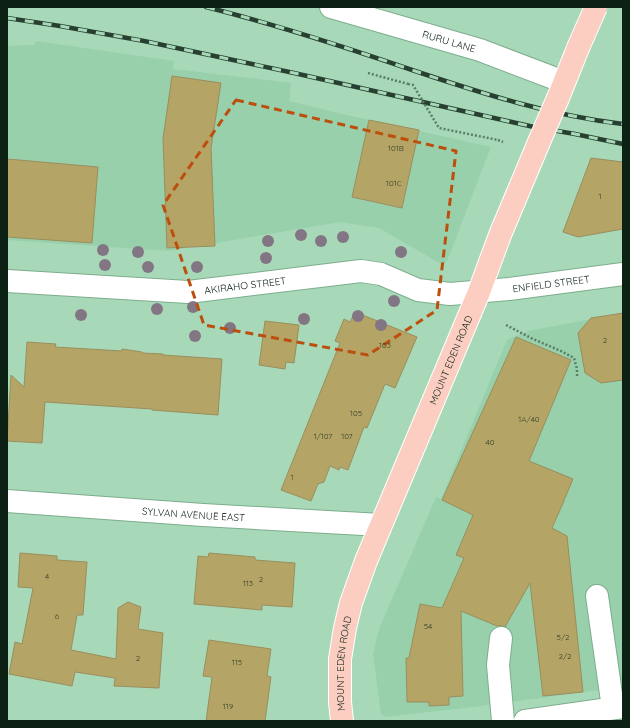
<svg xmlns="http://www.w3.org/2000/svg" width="630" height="728" font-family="Quicksand,sans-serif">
  <rect width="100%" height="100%" fill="#a7d9b8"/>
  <!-- built -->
  <g fill="#97d0ab">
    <path d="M36,41L174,61L173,69L291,83L289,101L338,113L491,147L447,261L443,265L379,228L340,222L169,251L7,240V45L14,46L24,45H34Z"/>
    <path d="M623,313V687L465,708L385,717L381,714L373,654L379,629L436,497L441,499L507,340L528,331Z"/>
  </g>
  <!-- building -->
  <g fill="#b4a466" stroke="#9a8e5d">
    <path d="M172,76L221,83L211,148L215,246L167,248L163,139Z"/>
    <path d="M369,120L419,130L402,208L352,197Z"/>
    <path d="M591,158L623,162V229L578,237L563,232Z"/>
    <path d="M7,159L98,167L92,243L7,237Z"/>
    <path d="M355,312L417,337L395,388L385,384L367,428L364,427L348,470L340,467L339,470L330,466L324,482L318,484L311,501L281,490L340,343L335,341L344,319L350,322Z"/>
    <path d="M623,313V380L601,383L585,373L578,333L591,318Z"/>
    <path d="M265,321L299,325L294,363L286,362L285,369L259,365Z"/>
    <path d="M516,337L571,360L529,461L573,479L565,498H564V501L552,528L567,536L583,692L543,696L530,583L505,627L502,626H497L461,611L463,696L449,697V705L429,706V702H407L406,658H409L420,604L442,608L464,558L456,555L473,515L442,500Z"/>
    <path d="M27,342L56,344L55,347L122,351V349L142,352V353L163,354V355L222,359L218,415L152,410V409L45,402L42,443L7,441L11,375L24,387Z"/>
    <path d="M20,553L57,556V560L87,562L83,615H77L71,650L116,659L118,608L128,602L141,607L138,629L163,633L159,688L114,686L115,678L75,672L72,686L9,674L15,642L22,644L33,588L18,587Z"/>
    <path d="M209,553L255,557V560L295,563L292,607L262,605V610L194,604L198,556L208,557Z"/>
    <path d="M209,640L271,649L267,676L271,677L265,721H206L212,677L203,676Z"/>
  </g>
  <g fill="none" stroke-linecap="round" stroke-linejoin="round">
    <!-- minor casing -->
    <g stroke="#7dad8e" stroke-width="24">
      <g id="minor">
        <path id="s1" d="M331,7L480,50L564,82"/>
        <path id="s2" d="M7,281L188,292L361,271L381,274L418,290L450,294L509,289L623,274"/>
        <path id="s3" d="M7,501L203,515L381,525"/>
        <path d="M597,596L613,708"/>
        <path d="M501,638L498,665L503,721"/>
        <path d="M525,721L623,707"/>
      </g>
    </g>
    <!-- major casing -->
    <g stroke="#fff" stroke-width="24">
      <g id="major">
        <path d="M558,98L578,48"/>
        <path id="s4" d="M342,721L340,702V659L345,628L351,603L366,561L479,292L500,235L539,142"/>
      </g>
    </g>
    <!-- path -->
    <g stroke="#5a7d66" stroke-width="2.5" stroke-dasharray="2 2" stroke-linecap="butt">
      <path d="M368,73L408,84"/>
      <path d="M498,140L503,142"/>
      <path d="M506,325L533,339L561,351L574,358L577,369V377"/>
    </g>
    <!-- minor -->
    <use href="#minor" stroke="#fff" stroke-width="22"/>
    <!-- major -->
    <use href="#major" stroke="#fbcec1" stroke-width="22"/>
    <!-- rail casing -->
    <g stroke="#274031" stroke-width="4.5">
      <g id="rail">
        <path d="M206,7C278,25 348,48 418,72C484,94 553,116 623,124"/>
        <path d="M7,18L60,26L144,41L294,73L534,127L575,134L623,144"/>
      </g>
    </g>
    <!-- rail -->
    <use href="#rail" stroke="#a7d9b8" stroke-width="3" stroke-dasharray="9" stroke-linecap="butt"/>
    <!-- major-bridge casing -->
    <g stroke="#fff" stroke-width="24" stroke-linecap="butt">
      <g id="major-bridge">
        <path d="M578,48L596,7"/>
        <path d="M539,142L558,98"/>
      </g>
    </g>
    <!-- path-bridge -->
    <path stroke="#5a7d66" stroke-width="2.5" stroke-dasharray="2 2" stroke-linecap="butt" d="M408,84L413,85L439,128L498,140"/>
    <!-- major-bridge -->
    <use href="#major-bridge" stroke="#fbcec1" stroke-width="22"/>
  </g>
  <!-- trees -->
  <g fill="#837684">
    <circle cx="301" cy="235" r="6"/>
    <circle cx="343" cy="237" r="6"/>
    <circle cx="268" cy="241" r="6"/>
    <circle cx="321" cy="241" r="6"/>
    <circle cx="103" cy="250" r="6"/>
    <circle cx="138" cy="252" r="6"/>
    <circle cx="401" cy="252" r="6"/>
    <circle cx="266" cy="258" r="6"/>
    <circle cx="105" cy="265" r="6"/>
    <circle cx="148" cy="267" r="6"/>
    <circle cx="197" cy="267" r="6"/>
    <circle cx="394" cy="301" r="6"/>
    <circle cx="193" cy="307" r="6"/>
    <circle cx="157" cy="309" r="6"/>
    <circle cx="81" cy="315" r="6"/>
    <circle cx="358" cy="316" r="6"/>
    <circle cx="304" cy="319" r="6"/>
    <circle cx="381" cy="325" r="6"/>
    <circle cx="230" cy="328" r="6"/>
    <circle cx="195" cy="336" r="6"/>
  </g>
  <!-- marked area -->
  <path fill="none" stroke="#bc4e0e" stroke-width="3" stroke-dasharray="8 5" stroke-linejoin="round" d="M236,100L456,151L437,310L368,355L204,325L163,205Z"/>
  <g text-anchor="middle" stroke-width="3" stroke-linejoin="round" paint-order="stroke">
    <!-- number labels -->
    <g font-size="8" fill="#364128">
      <text x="396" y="151">101B</text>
      <text x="394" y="186">101C</text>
      <text x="600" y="199">1</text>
      <text x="605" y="343">2</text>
      <text x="385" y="348">103</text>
      <text x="356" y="416">105</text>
      <text x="529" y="422">1A/40</text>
      <text x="323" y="439">1/107</text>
      <text x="347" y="439">107</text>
      <text x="490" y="445">40</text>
      <text x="292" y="480">1</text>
      <text x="47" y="579">4</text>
      <text x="261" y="582">2</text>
      <text x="248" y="586">113</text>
      <text x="57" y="619">6</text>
      <text x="428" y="629">54</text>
      <text x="563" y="640">5/2</text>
      <text x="565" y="659">2/2</text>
      <text x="138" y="661">2</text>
      <text x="237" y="665">115</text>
      <text x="228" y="709">119</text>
    </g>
    <!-- street labels -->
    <g font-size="10" fill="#0c2014" stroke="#a7d9b8">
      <text dy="4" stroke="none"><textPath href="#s1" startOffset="123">RURU LANE</textPath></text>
      <text dy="4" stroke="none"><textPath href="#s2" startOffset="550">ENFIELD STREET</textPath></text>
      <text dy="4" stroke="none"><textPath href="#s2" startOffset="239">AKIRAHO STREET</textPath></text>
      <text dy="4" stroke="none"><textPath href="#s4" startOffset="382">MOUNT EDEN ROAD</textPath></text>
      <text dy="4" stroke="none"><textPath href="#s3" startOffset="187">SYLVAN AVENUE EAST</textPath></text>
      <text dy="4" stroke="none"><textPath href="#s4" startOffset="58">MOUNT EDEN ROAD</textPath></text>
    </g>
  </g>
  <!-- border -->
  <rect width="630" height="728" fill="none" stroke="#0c2014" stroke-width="16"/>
</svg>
